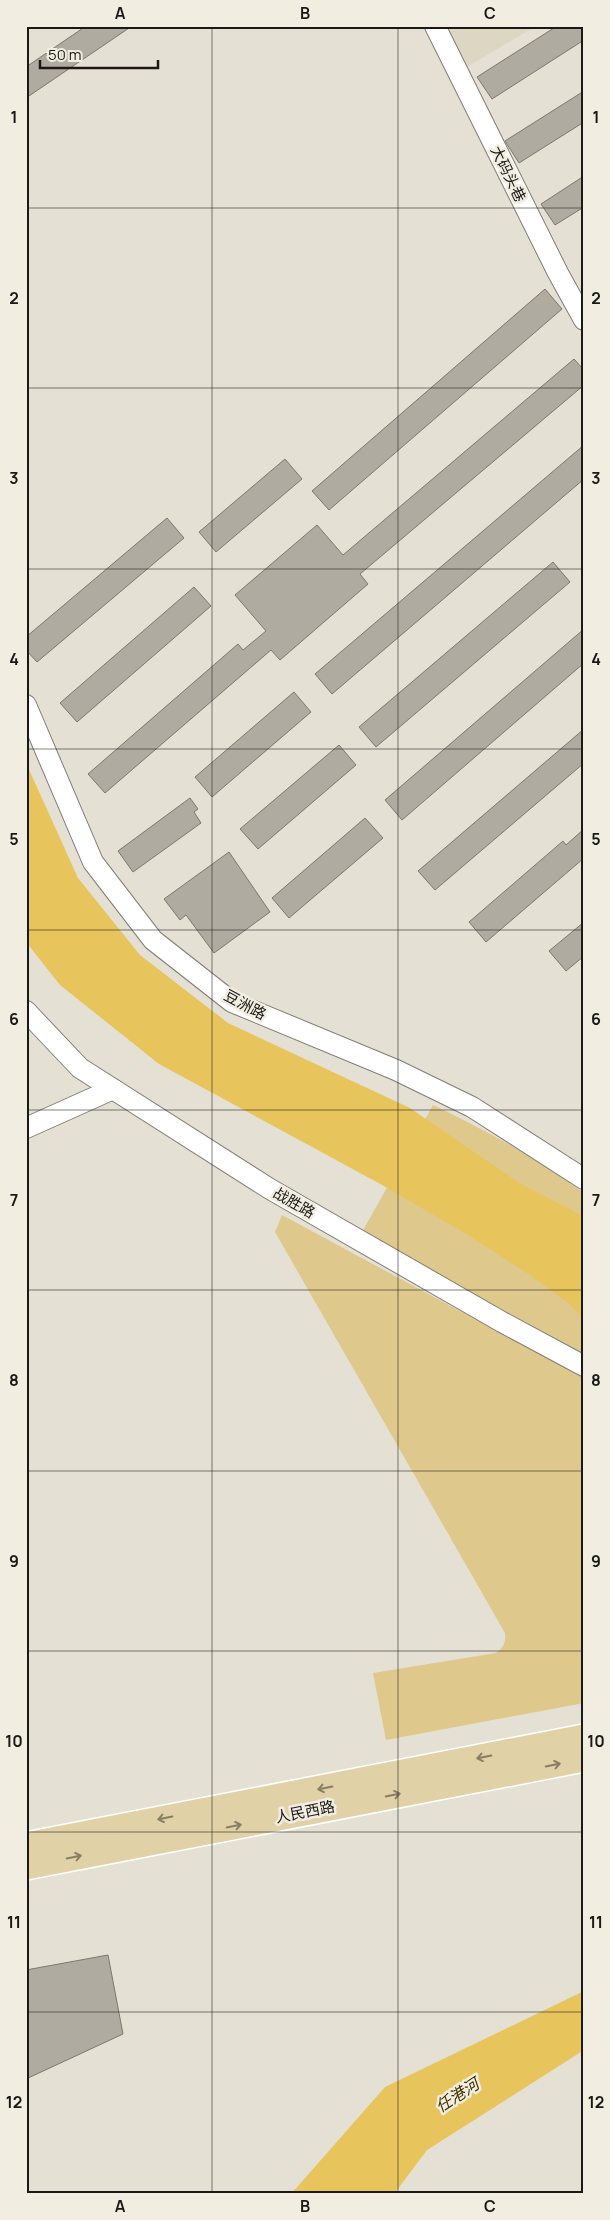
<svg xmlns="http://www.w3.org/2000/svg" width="610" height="2220" font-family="Manrope,'Noto Sans SC',sans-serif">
  <rect width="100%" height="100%" fill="#e4e0d4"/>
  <!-- built -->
  <path fill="#dcd6c3" d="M440,26H536L460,71Z"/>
  <!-- green -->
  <g fill="#dec88b">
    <path d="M433,1105C485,1130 537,1158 584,1193V1355L361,1234Z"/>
    <path d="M282,1215L584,1378V1703L386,1740L373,1673L496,1653C504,1647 506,1642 505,1633L275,1232Z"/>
  </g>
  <!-- water -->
  <g fill="#e8c45d">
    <path d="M26,763L78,878L140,955L228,1023L410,1108L519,1183L581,1215L584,1218V1320L570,1304L527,1273L468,1235L384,1186L159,1064L60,985L26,942Z"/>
    <path d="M584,1991V2050L427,2150L394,2194H291L385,2087Z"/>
  </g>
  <!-- building -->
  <g fill="#afaba0" stroke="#7c786e">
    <path d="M86,26H132L26,98V67Z"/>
    <path d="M557,26H584V40L492,99L477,77Z"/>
    <path d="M584,91V122L519,163L505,141Z"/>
    <path d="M584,176V207L555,225L541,204Z"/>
    <path d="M545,289L562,309L329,510L312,491Z"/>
    <path d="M574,359L584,370V385L360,574L368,584L280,660L271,650L105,793L88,774L238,644L243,650L266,631L235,595L317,525L343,555Z"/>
    <path d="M584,445V479L332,694L315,674Z"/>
    <path d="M285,459L302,479L216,552L199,532Z"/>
    <path d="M167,518L184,538L37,662L26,650V637Z"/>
    <path d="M553,562L570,582L376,747L359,727Z"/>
    <path d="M194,587L211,606L77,722L60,703Z"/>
    <path d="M584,629V663L402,820L385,800Z"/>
    <path d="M294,692L311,712L212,797L195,777Z"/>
    <path d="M584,729V763L435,890L418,871Z"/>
    <path d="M339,745L356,765L258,849L240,829Z"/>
    <path d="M190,798L198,809L194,812L201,823L133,872L118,851Z"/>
    <path d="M365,818L383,838L289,918L272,898Z"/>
    <path d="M584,829V858L486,942L469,922L563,841L566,845Z"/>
    <path d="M229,852L270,912L214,953L186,915L180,920L164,899Z"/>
    <path d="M584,922V956L566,971L549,951Z"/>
    <path d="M108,1955L123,2034L26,2079V1970Z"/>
  </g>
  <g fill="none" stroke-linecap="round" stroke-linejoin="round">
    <!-- minor casing -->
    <g stroke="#817d73" stroke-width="22">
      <g id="minor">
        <path d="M435,26L558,273L584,320"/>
        <path d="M26,705L93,862L153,940L232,1002L396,1070L472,1107L584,1179"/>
        <path d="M26,1011L80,1068L270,1189L502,1322L584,1366"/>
        <path d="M26,1128L113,1089"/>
      </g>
    </g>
    <!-- major casing -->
    <g stroke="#fff" stroke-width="28">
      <g id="major">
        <path d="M26,1845L584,1737"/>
        <path d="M26,1867L584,1759"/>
      </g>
    </g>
    <!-- minor -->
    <use href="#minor" stroke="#fff" stroke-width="20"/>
    <!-- major -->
    <use href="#major" stroke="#e0d1a7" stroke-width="25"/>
  </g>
  <!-- one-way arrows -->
  <defs><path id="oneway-shaft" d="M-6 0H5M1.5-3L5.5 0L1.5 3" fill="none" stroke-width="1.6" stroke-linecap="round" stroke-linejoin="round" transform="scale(1.25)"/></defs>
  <g stroke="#877e65">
    <use href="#oneway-shaft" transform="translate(484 1757) rotate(169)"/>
    <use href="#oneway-shaft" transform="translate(553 1765) rotate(-11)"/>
    <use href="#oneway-shaft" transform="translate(325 1788) rotate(169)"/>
    <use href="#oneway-shaft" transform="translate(393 1795) rotate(-11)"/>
    <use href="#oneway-shaft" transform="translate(165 1818) rotate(169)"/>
    <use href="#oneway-shaft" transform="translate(234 1826) rotate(-11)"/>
    <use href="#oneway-shaft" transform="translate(74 1857) rotate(-11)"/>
  </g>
  <!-- grid -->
  <path fill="none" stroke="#1a1915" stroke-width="1" stroke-opacity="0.55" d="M212,26V2194M398,26V2194M26,208H584M26,388H584M26,569H584M26,749H584M26,930H584M26,1110H584M26,1290H584M26,1471H584M26,1651H584M26,1832H584M26,2012H584"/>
  <g text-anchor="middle" stroke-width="5" stroke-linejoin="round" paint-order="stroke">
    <!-- street labels -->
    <g font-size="15" fill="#1a1915" stroke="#f1ede1">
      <text transform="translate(508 174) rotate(64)" y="5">大码头巷</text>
      <text transform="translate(245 1005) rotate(28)" y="5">豆洲路</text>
      <text transform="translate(294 1203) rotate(30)" y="5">战胜路</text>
      <text transform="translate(305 1812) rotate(-11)" y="5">人民西路</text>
    </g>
    <!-- water labels -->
    <g font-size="16" font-style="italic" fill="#3e3001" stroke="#f1ede1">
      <text transform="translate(457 2095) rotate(-33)" y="6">任港河</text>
    </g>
  </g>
  <!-- border -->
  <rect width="610" height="2220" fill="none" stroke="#f1ede1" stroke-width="55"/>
  <!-- scale -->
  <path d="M40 60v8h118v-8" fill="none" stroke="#1a1915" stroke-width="2.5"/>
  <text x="48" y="60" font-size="15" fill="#1a1915" stroke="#f1ede1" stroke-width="4" paint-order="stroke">50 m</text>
  <rect x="28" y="28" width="554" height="2164" fill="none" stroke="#1a1915" stroke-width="2"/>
  <g font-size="16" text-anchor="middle" font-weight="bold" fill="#1a1915">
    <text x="120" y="19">A</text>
    <text x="305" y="19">B</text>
    <text x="490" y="19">C</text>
    <text x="14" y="123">1</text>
    <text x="596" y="123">1</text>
    <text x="14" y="304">2</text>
    <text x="596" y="304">2</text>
    <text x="14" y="484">3</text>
    <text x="596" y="484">3</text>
    <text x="14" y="665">4</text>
    <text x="596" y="665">4</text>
    <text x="14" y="845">5</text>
    <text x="596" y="845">5</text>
    <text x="14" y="1025">6</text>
    <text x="596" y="1025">6</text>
    <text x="14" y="1206">7</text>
    <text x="596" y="1206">7</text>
    <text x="14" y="1386">8</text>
    <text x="596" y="1386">8</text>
    <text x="14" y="1567">9</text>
    <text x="596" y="1567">9</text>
    <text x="14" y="1747">10</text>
    <text x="596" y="1747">10</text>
    <text x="14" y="1928">11</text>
    <text x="596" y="1928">11</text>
    <text x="14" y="2108">12</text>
    <text x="596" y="2108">12</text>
    <text x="120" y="2212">A</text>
    <text x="305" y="2212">B</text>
    <text x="490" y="2212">C</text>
  </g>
</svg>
